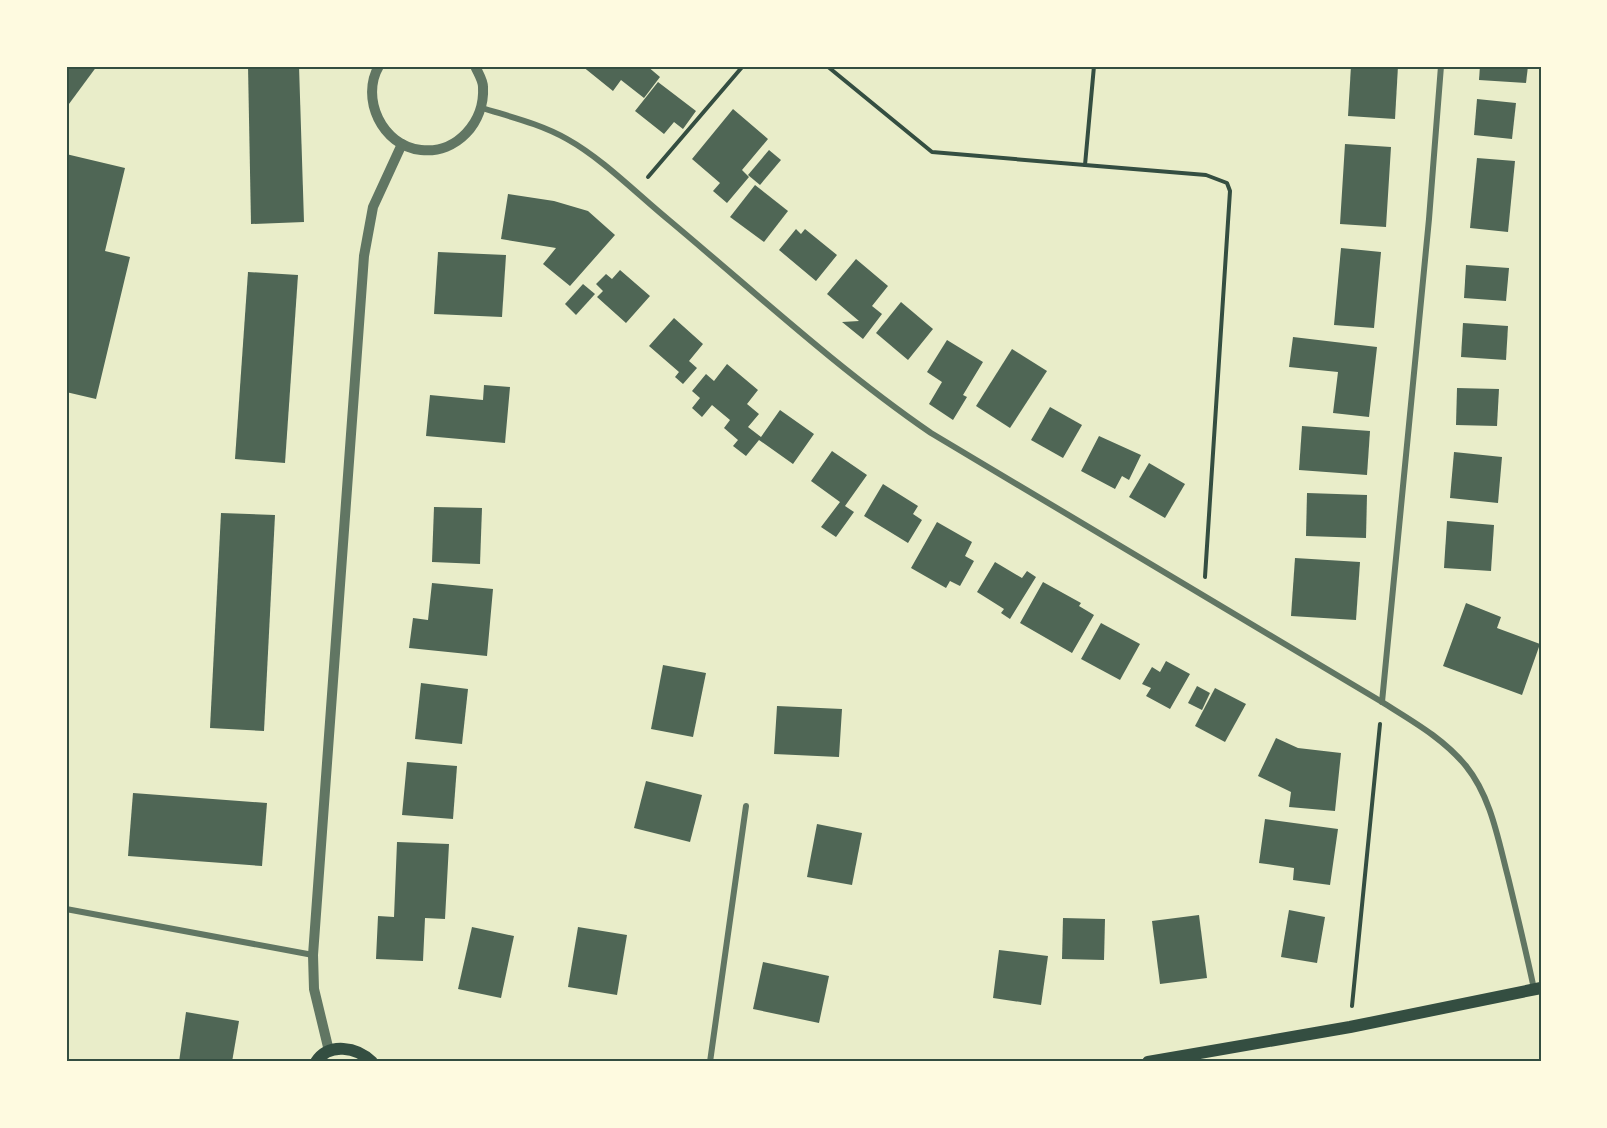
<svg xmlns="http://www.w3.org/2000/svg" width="1607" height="1128" font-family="Rubik,sans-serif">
  <rect width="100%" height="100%" fill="#e9edc9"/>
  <!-- building -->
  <g fill="#4f6655">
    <path d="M66,66H97L66,108Z"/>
    <path d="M248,66H299L304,222L251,224Z"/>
    <path d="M582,66H647L660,77L644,98L621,80L613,91Z"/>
    <path d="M1351,66H1398L1395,119L1348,116Z"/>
    <path d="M1480,66H1528L1526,83L1479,80Z"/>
    <path d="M658,82L696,111L683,129L674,122L664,134L635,111Z"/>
    <path d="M1477,99L1516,103L1512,139L1474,135Z"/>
    <path d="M733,109L768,139L742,170L749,177L727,203L713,191L720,183L692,159Z"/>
    <path d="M1345,144L1391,147L1386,227L1340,224Z"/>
    <path d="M769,150L781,160L760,185L748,175Z"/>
    <path d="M66,154L125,168L105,251L130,257L96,399L66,392Z"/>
    <path d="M1477,158L1515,161L1508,232L1470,228Z"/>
    <path d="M755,185L788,211L764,242L730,217Z"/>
    <path d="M508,194L554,201L588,211L615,235L570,286L543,264L556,248L501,239Z"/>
    <path d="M796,229L801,234L805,229L837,255L816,281L779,250Z"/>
    <path d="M1341,248L1381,252L1374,328L1334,325Z"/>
    <path d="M438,252L506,255L502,317L434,314Z"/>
    <path d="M856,259L888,286L872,306L882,314L863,339L842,322L859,321L827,294Z"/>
    <path d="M1466,265L1509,268L1506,301L1464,298Z"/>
    <path d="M620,270L650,296L626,323L597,297L603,291L596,284L606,274L612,279Z"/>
    <path d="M248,272L298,275L285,463L235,459Z"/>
    <path d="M583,284L595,294L576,315L565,304Z"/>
    <path d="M901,302L933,329L908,360L876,333Z"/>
    <path d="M674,318L703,344L689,361L697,368L683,384L675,377L679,372L649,346Z"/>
    <path d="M1463,323L1508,326L1506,360L1461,357Z"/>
    <path d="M1293,337L1377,347L1369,417L1333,413L1338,372L1289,367Z"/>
    <path d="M947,340L983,362L963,395L967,397L953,420L929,404L942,382L927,372Z"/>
    <path d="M1012,349L1047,371L1010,428L976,406Z"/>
    <path d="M727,364L758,390L747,404L759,414L748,427L761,437L780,410L814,434L793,464L759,440L746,456L733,446L738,440L724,428L730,420L712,405L702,417L692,408L700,398L692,391L706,374L714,381Z"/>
    <path d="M484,385L510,387L505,443L426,436L430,395L483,400Z"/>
    <path d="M1457,388L1499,389L1497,426L1456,425Z"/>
    <path d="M1050,407L1082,425L1063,458L1031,440Z"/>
    <path d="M1302,426L1370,431L1367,475L1299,470Z"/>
    <path d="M1099,436L1141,455L1129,480L1122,476L1115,489L1081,471Z"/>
    <path d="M832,451L867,475L845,506L854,512L836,537L821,527L840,502L811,481Z"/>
    <path d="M1454,452L1502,457L1498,503L1450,498Z"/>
    <path d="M1149,463L1185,484L1165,518L1129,497Z"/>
    <path d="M883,484L918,506L913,514L922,520L908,543L864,516Z"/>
    <path d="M1307,493L1367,495L1366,538L1306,536Z"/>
    <path d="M434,507L482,508L480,564L432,562Z"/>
    <path d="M221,513L275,515L264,731L210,728Z"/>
    <path d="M1447,521L1494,525L1491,571L1444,568Z"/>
    <path d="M937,522L972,542L965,556L974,561L960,586L950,581L946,588L911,568Z"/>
    <path d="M1295,558L1360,562L1356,620L1291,616Z"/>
    <path d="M995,562L1022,578L1027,571L1036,577L1010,619L1001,613L1004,609L977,592Z"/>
    <path d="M1043,582L1081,603L1079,606L1094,615L1072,653L1020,623Z"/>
    <path d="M432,583L493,589L487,656L409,648L413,618L428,620Z"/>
    <path d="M1466,603L1501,617L1497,628L1540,644L1522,695L1443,666Z"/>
    <path d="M1101,623L1140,644L1120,680L1081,659Z"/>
    <path d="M1166,661L1190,674L1170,709L1146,696L1151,688L1142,684L1152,667L1160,672Z"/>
    <path d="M663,665L706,673L693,737L651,729Z"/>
    <path d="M421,683L468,689L462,744L415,739Z"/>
    <path d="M1197,686L1210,693L1202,710L1188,703Z"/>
    <path d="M1215,688L1246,704L1225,742L1195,726Z"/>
    <path d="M777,706L842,709L839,757L774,754Z"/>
    <path d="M1276,738L1298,748L1341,753L1335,811L1289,807L1291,792L1258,776Z"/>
    <path d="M407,762L457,766L453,819L402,815Z"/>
    <path d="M646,781L702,795L690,842L634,828Z"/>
    <path d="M133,793L267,803L262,866L128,856Z"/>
    <path d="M1265,819L1338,829L1330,885L1293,880L1294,868L1259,863Z"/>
    <path d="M817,824L862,833L852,885L807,877Z"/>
    <path d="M397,842L449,844L445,919L425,918L423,961L376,959L378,916L394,917Z"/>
    <path d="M1289,910L1325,917L1317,963L1281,957Z"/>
    <path d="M1199,915L1207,978L1160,984L1152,921Z"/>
    <path d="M1063,918L1105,919L1104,960L1062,959Z"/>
    <path d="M472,927L514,936L501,998L458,989Z"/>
    <path d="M578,927L627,935L617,995L568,987Z"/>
    <path d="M999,950L1048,956L1041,1005L993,998Z"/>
    <path d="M763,962L829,976L819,1023L753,1009Z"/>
    <path d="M186,1012L239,1021L232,1062H179Z"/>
  </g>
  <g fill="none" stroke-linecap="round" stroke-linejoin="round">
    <!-- path -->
    <g stroke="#344e41" stroke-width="4">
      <path d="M827,66L932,152L1085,165"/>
      <path d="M1094,66L1085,165L1206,175L1227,183L1230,191L1205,577"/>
      <path d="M648,177L743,66"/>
      <path d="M1352,1006L1380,724"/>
    </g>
    <!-- minor -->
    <g stroke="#617663" stroke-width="6">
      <path d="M482,108C511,117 541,124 567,139C603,159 638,195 670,221C756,293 838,369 931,433L1382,702C1412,721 1443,738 1466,766C1491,797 1498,839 1508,877C1517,914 1526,951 1534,989"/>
      <path d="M1382,702L1429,219L1441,66"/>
      <path d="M66,909L313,955"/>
      <path d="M710,1062L746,806"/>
    </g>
    <!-- tertiary -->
    <g stroke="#617663" stroke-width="10">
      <path d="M379,66C360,98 382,146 421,150C457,154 485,122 483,87C483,80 478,73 475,66"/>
      <path d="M329,1051L314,989L313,955L364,256L373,207L402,144"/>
    </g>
    <!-- secondary -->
    <g stroke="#344e41" stroke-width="12">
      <path d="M316,1062C329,1042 357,1047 372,1062"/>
      <path d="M1148,1062L1350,1027L1541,988"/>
    </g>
  </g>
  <!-- border -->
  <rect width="1607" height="1128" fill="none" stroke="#fefae0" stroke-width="135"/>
  <rect x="68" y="68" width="1472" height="992" fill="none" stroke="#344e41" stroke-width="2"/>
</svg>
